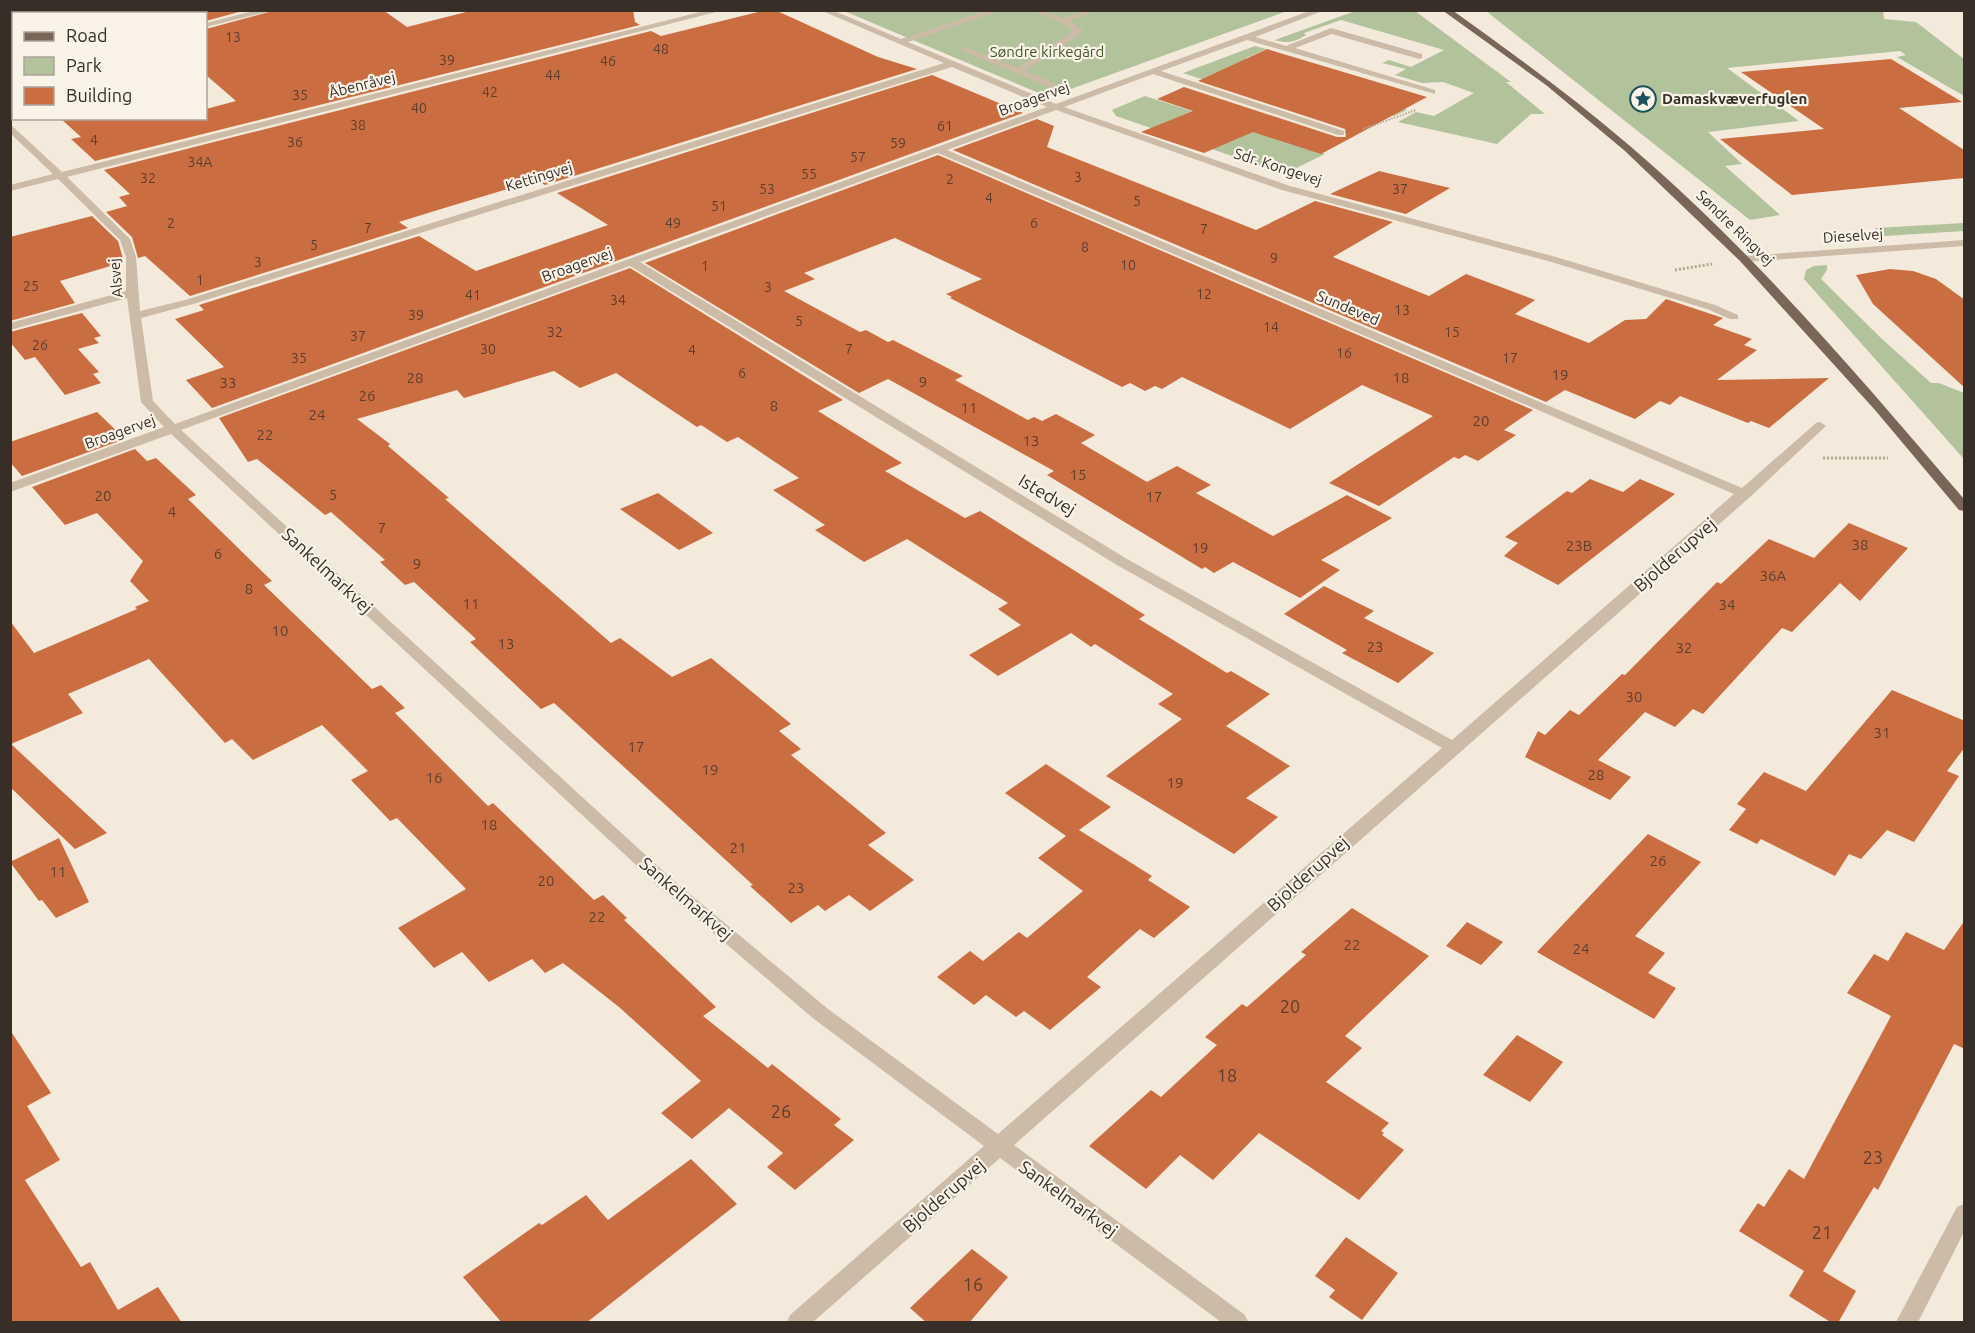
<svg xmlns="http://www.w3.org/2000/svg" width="1975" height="1333" font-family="Ubuntu,sans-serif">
  <rect width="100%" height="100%" fill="#f3eadb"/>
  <!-- green -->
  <g fill="#b2c29b">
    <path d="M844,11H1287L1054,95L1041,94Z"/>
    <path d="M1355,11H1415L1511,82H1506L1545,114H1531L1497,144L1398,122L1416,112L1434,116L1474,93L1443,82L1422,83L1395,75L1406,69L1382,63L1389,60L1411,67L1444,50L1341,20L1304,33L1306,35C1295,42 1287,44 1275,40Z"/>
    <path d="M1486,11H1883L1884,19L1916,22L1964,59V96L1897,57L1906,55L1900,51L1727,68L1799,121L1708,132L1742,164L1725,166L1780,215L1750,220Z"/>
    <path d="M1255,46L1266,49L1246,58V61L1407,110L1394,116L1350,101L1204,80L1183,73Z"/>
    <path d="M1145,96L1325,154L1284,174L1116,116L1112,110Z"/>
    <path d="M1964,223V231L1884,236L1875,228Z"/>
    <path d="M1827,265V270L1821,279L1882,339L1931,383H1939L1964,393V459L1804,279L1806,270L1814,266Z"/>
  </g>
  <!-- building -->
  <g fill="#ca6e42">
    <path d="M206,10H246L206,21Z"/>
    <path d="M276,10H383L407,27L474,10H633L635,22L640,25L95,161L71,139L81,137L60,118H206V109L236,101L206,75V29Z"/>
    <path d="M775,10L878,57L917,69L545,185L537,180L441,209L399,222L408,228L190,296L145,256L138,258L132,237L106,212L127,206L119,197L130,194L104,170L651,31L661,36L758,12Z"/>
    <path d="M1267,49L1427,97L1321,154L1253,132L1204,153L1141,132L1193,111L1157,99L1184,87L1337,137H1346L1345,129L1198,81Z"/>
    <path d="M1891,59L1962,102L1899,108L1964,150V178L1792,195L1720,139L1824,129L1741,72Z"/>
    <path d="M932,75L1023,113L212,408L186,380L224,367L175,319L204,310L199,305L419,236L476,271L608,225L557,193Z"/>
    <path d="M1037,119L1054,126L1047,147L1256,230L1315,201L1393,222L1333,257L1429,296L1466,274L1535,300L1515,314L1589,343L1625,320L1646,319L1666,299L1723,318L1713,325L1752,339L1744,345L1757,350L1717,380L1829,378L1769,428L1751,421L1748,423L1680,396L1670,405L1660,401L1635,419L1565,390L1546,402L953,150Z"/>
    <path d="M938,155L1533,410L1504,430L1516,435L1478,461L1465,455L1459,459L1454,457L1379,506L1329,483L1433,416L1362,385L1290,429L1182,377L1162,389L1155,386L1145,391L1130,383L1122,387L950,298L952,297L946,294L982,279L895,238L804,273L815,279L784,291L860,332L866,330L888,342L893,340L963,376L955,380L1028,420L1034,417L1042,421L1056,414L1095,435L1081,443L1147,482L1177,466L1211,485L1196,493L1273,536L1347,495L1392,518L1321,560L1340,570L1300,598L1233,562L1214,573L1205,567L1202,569L1047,475L1054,471L888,379L859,393L645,263Z"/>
    <path d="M1379,171L1450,188L1406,214L1330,194Z"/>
    <path d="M92,216L118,241L124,262L60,281L75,303L10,321V237Z"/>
    <path d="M630,268L843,400L818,411L902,463L885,471L965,518L980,511L1145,615L1139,619L1227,673L1231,671L1270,694L1226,726L1290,766L1246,798L1278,817L1234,854L1106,776L1182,719L1158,704L1173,694L1095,644L1091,647L1071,633L998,676L969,655L1021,625L998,609L1008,603L907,539L864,562L815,530L825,525L773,490L799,478L738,437L727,442L701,425L697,427L616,373L580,388L554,371L464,398L457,390L357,419L390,444L388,446L449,498L445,499L611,643L620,638L672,677L711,658L791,724L779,731L801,749L791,755L886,833L868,845L914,880L870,911L849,895L825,911L818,905L791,923L750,886L753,885L554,703L541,709L470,642L476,639L414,582L405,585L380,562L385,560L331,512L325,515L257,459L248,462L219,418Z"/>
    <path d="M1890,269L1913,271L1936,279L1965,300V388L1873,304L1856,275Z"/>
    <path d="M82,313L101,336L94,338L99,343L78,349L99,372L93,374L101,383L65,395L35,357L25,360L10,342V332Z"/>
    <path d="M97,412L125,439L22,476L10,462V442Z"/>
    <path d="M135,449L147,461L156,458L196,495L188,499L272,581L264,585L372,689L381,685L405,708L395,713L488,806L493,803L594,900L603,895L627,918L624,920L716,1007L703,1016L768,1068L772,1064L841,1119L834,1125L854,1140L795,1190L767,1167L783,1153L729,1108L692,1139L661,1113L701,1081L619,1007L563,963L545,973L532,959L489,982L462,952L434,968L398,928L466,889L397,818L390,821L351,780L368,771L322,725L253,760L232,739L225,743L149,659L68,694L83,713L11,744L107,833L75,849L10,787V621L34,653L137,609L135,607L149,601L130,581L143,561L97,513L65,525L32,487Z"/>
    <path d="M1590,479L1623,492L1640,479L1675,494L1558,585L1504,556L1518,543L1505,537L1567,491L1572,493Z"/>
    <path d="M658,493L713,533L679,550L620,509Z"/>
    <path d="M1849,523L1908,548L1860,601L1840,583L1792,632L1782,628L1703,714L1693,709L1675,727L1645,712L1598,760L1631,777L1610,800L1525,757L1538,731L1545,735L1570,710L1579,715L1622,674L1625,675L1717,582L1721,584L1769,539L1814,558Z"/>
    <path d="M1324,586L1374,611L1364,618L1434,653L1398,683L1342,653L1347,650L1284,614Z"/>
    <path d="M1892,690L1965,721V747L1947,771L1959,776L1914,842L1887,830L1861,859L1849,854L1835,876L1761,839L1757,844L1729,830L1746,809L1737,804L1764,772L1806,791Z"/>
    <path d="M1046,764L1111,807L1079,830L1152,876L1148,880L1190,907L1154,938L1140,929L1087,977L1101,987L1050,1030L1024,1011L1016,1017L986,995L974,1005L937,977L970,951L983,961L1019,932L1027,938L1083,891L1038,858L1066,836L1005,793Z"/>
    <path d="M1648,834L1701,862L1635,936L1665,953L1648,973L1676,988L1654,1019L1537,952Z"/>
    <path d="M59,838L89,902L56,918L42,900L39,901L10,862Z"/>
    <path d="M1352,908L1429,956L1345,1036L1362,1048L1326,1082L1389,1123L1381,1131L1384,1133L1382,1135L1404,1150L1359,1200L1259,1133L1213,1180L1180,1155L1146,1189L1089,1146L1151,1090L1161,1097L1217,1045L1205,1037L1242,1004L1247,1007L1306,955L1301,952Z"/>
    <path d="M1965,920V1049L1954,1044L1878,1190L1874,1187L1823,1271L1856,1291L1838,1323H1832L1789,1296L1804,1271L1739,1231L1758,1203L1764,1207L1789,1169L1804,1179L1891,1016L1847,993L1874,954L1888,961L1906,932L1944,950Z"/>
    <path d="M1467,922L1503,942L1481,965L1446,946Z"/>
    <path d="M10,1030L51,1093L27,1106L60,1160L25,1180L81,1267L90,1262L118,1310L158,1287L182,1323H10Z"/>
    <path d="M1517,1035L1563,1062L1530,1102L1483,1075Z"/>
    <path d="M691,1159L737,1204L586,1323H502L463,1277L539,1223L542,1225L586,1195L608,1220Z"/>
    <path d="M1346,1237L1398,1273L1362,1320L1329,1297L1335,1290L1315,1276Z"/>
    <path d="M972,1249L1008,1277L969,1323H927L910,1308Z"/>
  </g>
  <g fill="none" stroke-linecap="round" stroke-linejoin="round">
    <!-- path-far1 -->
    <path stroke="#b7a591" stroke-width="2" stroke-dasharray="1.5 1.5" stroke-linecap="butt" d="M1363,129L1416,110"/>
    <!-- path -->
    <g stroke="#b7a591" stroke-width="3" stroke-dasharray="2 2" stroke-linecap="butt">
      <path d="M1675,270L1712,264"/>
      <path d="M1823,458H1888"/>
    </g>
    <!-- minor -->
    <g fill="#cbbba7" fill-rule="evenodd">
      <path d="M257,10H274L206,27V23Z"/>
      <path d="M708,10H724L67,177L130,239L136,257L140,311L185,300L944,63L820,10H832L901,39L988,10H1002L908,42L1056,104L1312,10H1325L1255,37L1286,46L1331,28L1422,54V58L1419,59L1332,34L1295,48L1435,90V94L1247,40L1161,71L1344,131V135H1338L1153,74L1064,107L1290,186L1556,257L1715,305L1738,315V319H1730L1707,309L1548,261L1282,190L1056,110L947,150L1742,488L1816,423L1820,422L1826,426L1750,497L1014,1145L1245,1315L1248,1322H1221L1000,1158L813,1322H787L790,1315L984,1146L814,1019L662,889L171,434L10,492V483L164,427L141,402L127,298L10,330V323L126,291V257L120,240L58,179L10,191V185L53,174L10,133V124L62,172ZM952,67L1047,107L175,424L153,401L141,318L193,304ZM938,153L1734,494L1452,740L1127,559L640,262ZM630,266L1117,565L1442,748L998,1134L828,1009L674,881L181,430Z"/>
      <path d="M1030,10C1043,10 1056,17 1063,17C1074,17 1084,10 1097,10L1069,21L1082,29V33L1025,71L1057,84V88H1051L961,50L968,48L1017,68L1073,31L1060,22Z"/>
      <path d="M14,65V71L10,72V66Z"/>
      <path d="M1964,240V246L1744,262L1739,259L1744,256Z"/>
      <path d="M1964,1204V1232L1918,1322H1896L1957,1207Z"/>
    </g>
    <!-- major -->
    <path fill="#7a6658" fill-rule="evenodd" d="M1442,10H1452C1513,54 1573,97 1630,146C1753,251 1859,376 1964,499V511L1959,510L1875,410L1740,261L1625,151L1546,85Z"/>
  </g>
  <!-- icons -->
  <defs>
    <g id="sight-ring" transform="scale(1.35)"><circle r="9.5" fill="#faf3e8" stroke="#1b515b" stroke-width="1.5"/><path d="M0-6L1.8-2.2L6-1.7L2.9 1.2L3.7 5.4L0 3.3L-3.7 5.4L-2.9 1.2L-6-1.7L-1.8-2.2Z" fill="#1b515b"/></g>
  </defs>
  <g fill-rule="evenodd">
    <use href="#sight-ring" x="1643" y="99"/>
  </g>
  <g text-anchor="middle" stroke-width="4.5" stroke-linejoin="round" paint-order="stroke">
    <!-- far-number labels -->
    <g font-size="14" fill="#5c3e2e">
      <text x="233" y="42">13</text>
      <text x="661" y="54">48</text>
      <text x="447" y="65">39</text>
      <text x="608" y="66">46</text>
      <text x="553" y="80">44</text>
      <text x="490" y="97">42</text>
      <text x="300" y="100">35</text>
      <text x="419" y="113">40</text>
      <text x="358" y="130">38</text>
      <text x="945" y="131">61</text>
      <text x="94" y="145">4</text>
      <text x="295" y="147">36</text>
      <text x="898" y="148">59</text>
      <text x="858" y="162">57</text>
      <text x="200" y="167">34A</text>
      <text x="809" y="179">55</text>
      <text x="1078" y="182">3</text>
      <text x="148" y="183">32</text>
      <text x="950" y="184">2</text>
      <text x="767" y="194">53</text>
      <text x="1400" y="194">37</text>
      <text x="989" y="203">4</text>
      <text x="1137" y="206">5</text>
      <text x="719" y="211">51</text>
      <text x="171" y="228">2</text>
      <text x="673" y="228">49</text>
      <text x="1034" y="228">6</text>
      <text x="368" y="233">7</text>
      <text x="1204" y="234">7</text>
      <text x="314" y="250">5</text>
      <text x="1085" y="252">8</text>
      <text x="1274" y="263">9</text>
      <text x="258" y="267">3</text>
      <text x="1128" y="270">10</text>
      <text x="705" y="271">1</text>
      <text x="200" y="285">1</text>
      <text x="31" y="291">25</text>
      <text x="768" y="292">3</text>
      <text x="1204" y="299">12</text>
      <text x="473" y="300">41</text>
      <text x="618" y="305">34</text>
      <text x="1402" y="315">13</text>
      <text x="416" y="320">39</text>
      <text x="799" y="326">5</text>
      <text x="1271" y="332">14</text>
      <text x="555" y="337">32</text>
      <text x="1452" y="337">15</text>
      <text x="358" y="341">37</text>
      <text x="40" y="350">26</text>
      <text x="488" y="354">30</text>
      <text x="849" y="354">7</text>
      <text x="692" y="355">4</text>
      <text x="1344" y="358">16</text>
      <text x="299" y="363">35</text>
      <text x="1510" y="363">17</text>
      <text x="742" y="378">6</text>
    </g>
    <!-- far-park labels -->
    <g font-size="15" fill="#43572a" stroke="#faf3e8">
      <text x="1047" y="57">Søndre kirkegård</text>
    </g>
    <!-- far-street labels -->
    <g font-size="15" fill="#372e28" stroke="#faf3e8">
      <text transform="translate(362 85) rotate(-14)" y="5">Åbenråvej</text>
      <text transform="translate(1034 99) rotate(-20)" y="5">Broagervej</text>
      <text transform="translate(1278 167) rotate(18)" y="5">Sdr. Kongevej</text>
      <text transform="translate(539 177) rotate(-17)" y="5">Kettingvej</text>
      <text transform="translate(1735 228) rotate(44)" y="5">Søndre Ringvej</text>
      <text transform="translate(1853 236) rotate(-4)" y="5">Dieselvej</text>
      <text transform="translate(577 265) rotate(-20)" y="5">Broagervej</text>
      <text transform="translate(116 278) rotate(-95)" y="5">Alsvej</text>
      <text transform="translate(1348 308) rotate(23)" y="5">Sundeved</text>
      <text transform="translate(120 432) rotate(-20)" y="5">Broagervej</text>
    </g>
    <!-- far-poi labels -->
    <g font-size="15" font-weight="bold" fill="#372e28" stroke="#faf3e8" text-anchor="start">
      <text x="1662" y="104">Damaskvæverfuglen</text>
    </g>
    <!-- number labels -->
    <g font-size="15" fill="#5c3e2e">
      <text x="1560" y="380">19</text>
      <text x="415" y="383">28</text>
      <text x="1401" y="383">18</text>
      <text x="923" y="387">9</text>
      <text x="228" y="388">33</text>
      <text x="367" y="401">26</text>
      <text x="774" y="411">8</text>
      <text x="969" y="413">11</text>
      <text x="317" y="420">24</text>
      <text x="1481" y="426">20</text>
      <text x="265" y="440">22</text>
      <text x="1031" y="446">13</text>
      <text x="1078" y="480">15</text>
      <text x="333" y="500">5</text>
      <text x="103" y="501">20</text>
      <text x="1154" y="502">17</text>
      <text x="172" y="517">4</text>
      <text x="382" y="533">7</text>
      <text x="1860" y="550">38</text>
      <text x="1579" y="551">23B</text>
      <text x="1200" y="553">19</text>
      <text x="218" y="559">6</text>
      <text x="417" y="569">9</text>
      <text x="1773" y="581">36A</text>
      <text x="249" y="594">8</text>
      <text x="471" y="609">11</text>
      <text x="1727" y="610">34</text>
      <text x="280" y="636">10</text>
      <text x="506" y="649">13</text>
      <text x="1375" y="652">23</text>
      <text x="1684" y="653">32</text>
      <text x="1634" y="702">30</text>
      <text x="1882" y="738">31</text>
      <text x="636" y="752">17</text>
      <text x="710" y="775">19</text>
      <text x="1596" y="780">28</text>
      <text x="434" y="783">16</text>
      <text x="1175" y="788">19</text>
      <text x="489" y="830">18</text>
      <text x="738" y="853">21</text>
      <text x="1658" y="866">26</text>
      <text x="58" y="877">11</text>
      <text x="546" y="886">20</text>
      <text x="796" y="893">23</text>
      <text x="597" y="922">22</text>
      <text x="1352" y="950">22</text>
      <text x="1581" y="954">24</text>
    </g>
    <!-- street labels -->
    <g font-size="18" fill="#372e28" stroke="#faf3e8">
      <text transform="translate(1047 495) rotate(31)" y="6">Istedvej</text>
      <text transform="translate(1675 555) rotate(-41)" y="6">Bjolderupvej</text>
      <text transform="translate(327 571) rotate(43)" y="6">Sankelmarkvej</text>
      <text transform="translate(1308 874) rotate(-42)" y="6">Bjolderupvej</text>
      <text transform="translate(686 899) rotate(41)" y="6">Sankelmarkvej</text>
      <text transform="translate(944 1196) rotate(-41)" y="6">Bjolderupvej</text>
      <text transform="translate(1068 1199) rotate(36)" y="6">Sankelmarkvej</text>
    </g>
    <!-- near-number labels -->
    <g font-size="18" fill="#5c3e2e">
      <text x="1290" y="1013">20</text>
      <text x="1227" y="1082">18</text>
      <text x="781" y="1118">26</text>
      <text x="1873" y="1164">23</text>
      <text x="1822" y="1239">21</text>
      <text x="973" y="1291">16</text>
    </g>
  </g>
  <!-- border -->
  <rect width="1975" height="1333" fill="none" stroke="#372e28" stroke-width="24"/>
  <!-- legend -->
  <rect x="12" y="12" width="195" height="108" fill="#faf3e8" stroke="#aca49b" stroke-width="1.5"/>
  <rect x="24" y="32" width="30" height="9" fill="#7a6658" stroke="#aca49b" stroke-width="1.5"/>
  <text x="66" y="42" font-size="18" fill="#372e28">Road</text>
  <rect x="24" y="57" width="30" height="18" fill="#b2c29b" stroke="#aca49b" stroke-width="1.5"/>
  <text x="66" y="72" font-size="18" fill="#372e28">Park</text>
  <rect x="24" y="87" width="30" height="18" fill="#ca6e42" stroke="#aca49b" stroke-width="1.5"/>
  <text x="66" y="102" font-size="18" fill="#372e28">Building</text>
</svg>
